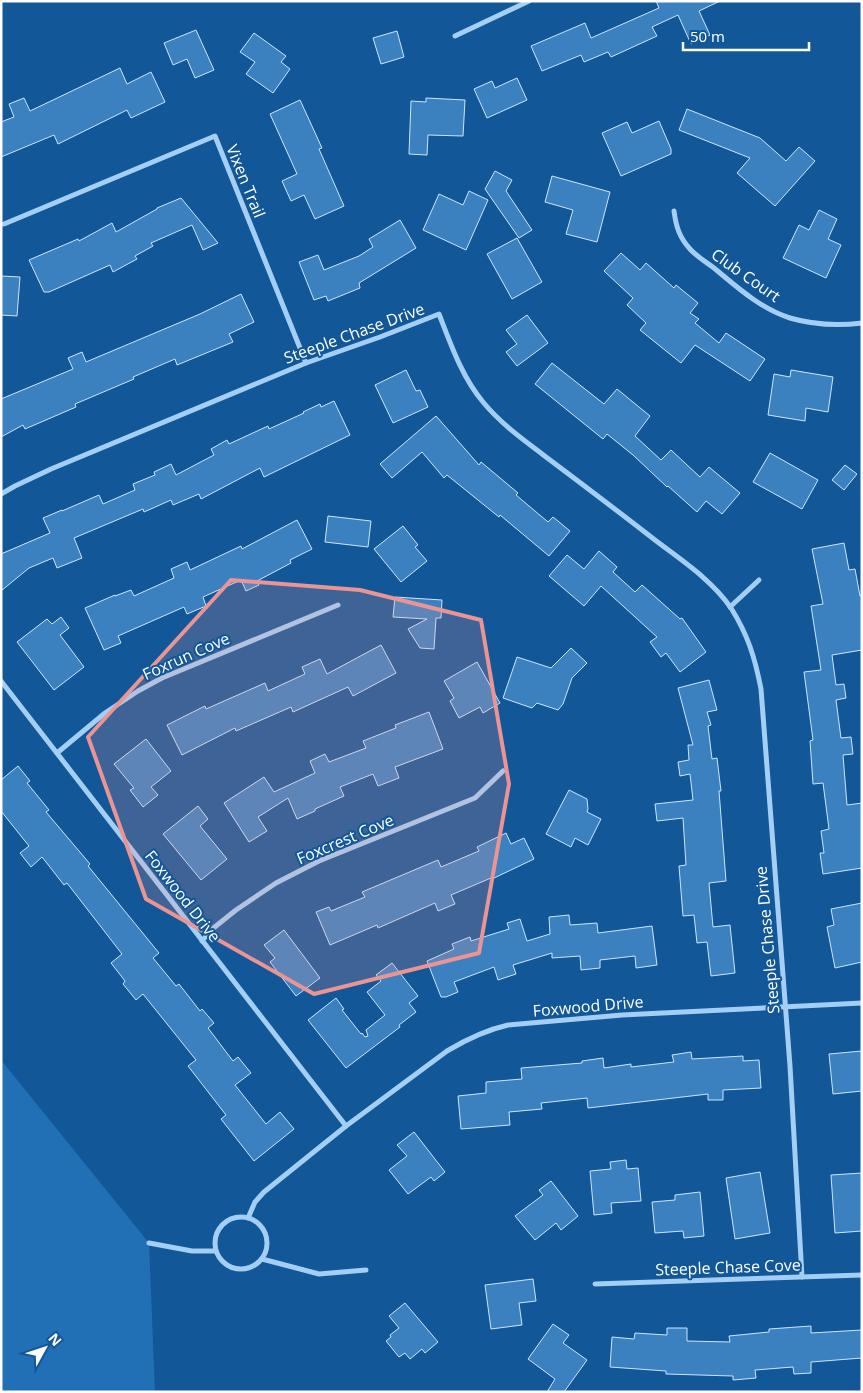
<svg xmlns="http://www.w3.org/2000/svg" width="863" height="1393" font-family="'Open Sans',sans-serif">
  <rect width="100%" height="100%" fill="#125798"/>
  <!-- green -->
  <path fill="#2170b5" d="M1,1060L149,1243L155,1392H1Z"/>
  <!-- building -->
  <g fill="#3b81c0" stroke="#cce6fd">
    <path d="M656,1H720L699,11L710,35L691,44L678,15L652,27L657,36L611,57L608,52L584,62L581,55L542,71L531,46L585,23L591,38L659,8Z"/>
    <path d="M196,30L214,70L195,78L187,59L173,65L164,43Z"/>
    <path d="M397,31L404,57L381,64L373,38Z"/>
    <path d="M254,33L286,56L281,62L290,69L273,93L246,74L255,62L240,52Z"/>
    <path d="M120,68L127,84L151,72L165,102L131,118L127,110L58,144L54,135L1,157V122L14,117L9,104L24,98L30,111Z"/>
    <path d="M517,78L527,100L487,118L474,89L492,81L495,88Z"/>
    <path d="M426,98L465,100L463,136L428,135L427,155L409,154L411,101L426,102Z"/>
    <path d="M300,100L322,148L319,149L344,206L315,219L304,195L291,201L282,181L297,174L270,114Z"/>
    <path d="M687,109L760,138L786,161L799,147L815,161L775,206L737,173L750,158L679,130Z"/>
    <path d="M659,121L671,149V154L621,176L602,133L627,122L632,133Z"/>
    <path d="M495,171L512,180L506,191L532,230L519,238L485,189Z"/>
    <path d="M552,176L610,192L597,242L566,234L573,210L545,202Z"/>
    <path d="M469,191L488,200L466,250L423,230L439,194L463,205Z"/>
    <path d="M181,198L218,243L203,250L192,225L151,243L153,246L135,256L137,259L113,272L110,265L49,292H44L29,260L78,239L79,241L112,223L116,232L157,209V208Z"/>
    <path d="M819,210L837,219L828,239L841,245L826,278L783,258L799,225L809,230Z"/>
    <path d="M400,220L416,248L359,283L360,288L328,301L326,296L314,300L299,262L318,255L324,270L359,256L373,247L369,239Z"/>
    <path d="M517,238L542,282L512,299L487,254Z"/>
    <path d="M621,253L640,270L646,263L674,288L676,285L698,303L690,313L699,319L695,323L719,343L726,333L765,359L750,381L695,345L681,363L640,330L646,323L627,305L633,298L604,271Z"/>
    <path d="M1,276L20,277L17,316L1,315Z"/>
    <path d="M241,294L254,322L229,334L233,342L177,365L175,359L133,377L134,379L75,404L76,407L25,429L23,425L1,437V399L73,369L68,358L82,352L86,362L200,314Z"/>
    <path d="M527,315L548,343L517,366L506,352L517,344L506,330Z"/>
    <path d="M552,363L604,404L617,389L650,416L635,436L661,460L671,450L700,477L709,467L740,493L722,514L706,501L697,512L668,486L667,487L633,455L607,434L603,439L535,384Z"/>
    <path d="M406,370L416,391L420,390L428,407L393,423L375,385Z"/>
    <path d="M791,370L833,377L828,412L806,408L805,421L768,415L774,374L790,377Z"/>
    <path d="M334,401L350,435L264,477L260,468L201,499L199,494L173,505L171,500L144,512L143,509L74,538L82,558L57,568L53,558L29,568L1,591V554L50,533L43,518L62,510V511L99,495L103,504L135,490L133,484L155,475L154,472L171,464L176,475L214,455L211,449L227,440L229,444L268,426L269,429L304,413L303,412L320,404L321,407Z"/>
    <path d="M436,416L479,465L481,462L518,493L516,495L548,522L553,517L570,531L549,556L500,515L499,517L447,475L444,478L422,452L392,478L380,464Z"/>
    <path d="M770,453L818,480L802,509L753,482Z"/>
    <path d="M845,465L857,474L844,490L832,480Z"/>
    <path d="M328,516L371,521L368,547L325,542Z"/>
    <path d="M297,520L312,549L290,560L291,563L257,581L259,585L246,591L241,580L203,597L206,606L187,614L184,607L118,636L121,643L104,650L85,608L115,595V596L131,590L134,596L174,578L171,569L187,562L190,570L241,546L242,549Z"/>
    <path d="M403,526L418,545L415,547L427,561L401,582L374,549Z"/>
    <path d="M844,543L849,570L855,569L860,596L862,595V650L832,655L836,685L844,684L846,698L836,700L841,738L851,737L853,754L843,755L847,805L862,803V868L823,874L820,853H824L821,831L829,829L823,783L813,784L810,741L813,740L804,672L821,670L811,606L823,604L812,549Z"/>
    <path d="M599,551L617,567L613,572L635,592L642,585L680,619L682,618L706,652L680,672L666,653L661,657L650,642L657,637L601,586L584,606L549,576L567,555L584,569Z"/>
    <path d="M395,597L442,600L441,618H436L434,649L420,648L408,629L427,619L393,617Z"/>
    <path d="M61,617L69,628L60,635L84,667L54,690L17,642L47,619L52,624Z"/>
    <path d="M381,645L396,673L353,696L348,687L293,712L291,707L236,731L235,728L182,755L167,725L205,706L206,709L265,683L268,691L305,674L302,667L320,659L327,674Z"/>
    <path d="M571,648L587,663L572,678L563,704L558,710L537,703L532,708L503,698L517,657L551,668Z"/>
    <path d="M477,662L500,703L483,713L480,707L459,718L450,701L454,698L444,681Z"/>
    <path d="M709,680L717,710L707,712L711,725L708,726L712,759L717,758L721,791H719L726,881L709,883L713,927L730,925L735,973L711,976L707,942L697,943L694,915L683,916L679,866L686,865L683,818L657,821L655,804L693,800L690,774L680,776L678,762L689,760L688,745H693L678,688Z"/>
    <path d="M429,712L443,749L395,767L399,778L378,786L373,774L340,787L344,796L315,809V811L297,819L288,798L258,817L267,831L249,842L224,803L264,777L274,792L315,773L310,761L325,754L329,762L366,748L363,741L396,728L395,725Z"/>
    <path d="M146,739L171,771L151,787L158,795L143,807L130,790L134,788L114,764Z"/>
    <path d="M18,766L30,781L27,783L49,810L46,812L90,864L88,866L159,953L153,958L176,986L179,984L200,1011L202,1009L214,1023L208,1028L233,1061L238,1057L251,1073L235,1085L266,1124L280,1112L294,1129L254,1161L221,1119L226,1115L188,1066L196,1060L143,994L136,1000L123,984L125,981L111,963L122,954L67,883L64,885L42,857L31,867L20,853L29,846L1,811V780Z"/>
    <path d="M569,790L587,799L588,809L587,812L601,819L588,845L575,838L571,847L546,834Z"/>
    <path d="M198,806L208,819L200,826L227,859L201,880L163,834Z"/>
    <path d="M506,833L511,844L524,838L534,859L492,879L491,878L451,895L455,904L438,911L435,903L378,928L377,925L330,945L316,912L329,907L331,911L365,897L362,892L438,860L441,867L479,851L477,847Z"/>
    <path d="M862,903V962L835,968L827,927L834,925L831,909Z"/>
    <path d="M569,915L570,925L597,923L598,933L652,926L657,965L636,968L635,956L600,960V968L581,970L580,956L552,958V953L513,965L516,974L498,980L494,967L454,982L458,992L446,997H441L427,961L454,949L452,944L470,937L471,941L509,929L507,923L520,919L527,941L550,934L549,917Z"/>
    <path d="M284,930L320,978L296,996L270,962L275,958L264,945Z"/>
    <path d="M392,963L418,996L409,1003L416,1012L399,1025L400,1027L346,1068L308,1020L336,998L344,1009L342,1010L361,1034L362,1033L365,1037L368,1036L366,1030L385,1015L367,992L381,981L376,975Z"/>
    <path d="M862,1051V1091L833,1094L829,1054Z"/>
    <path d="M691,1052L692,1059L743,1056V1061L759,1060L761,1088L723,1090V1100H708V1094L588,1108L587,1098L541,1103L542,1109L509,1112L510,1125L461,1129L458,1096L486,1093V1082L522,1079L521,1068L582,1063V1061L603,1058L604,1068L631,1064V1067L674,1062L672,1055Z"/>
    <path d="M414,1132L445,1172L434,1181L431,1177L408,1194L389,1170L407,1156L397,1145Z"/>
    <path d="M626,1160L627,1169L638,1168L641,1201L611,1203L612,1213L594,1215L590,1171L611,1169L610,1162Z"/>
    <path d="M760,1172L770,1233L735,1239L726,1178Z"/>
    <path d="M862,1173V1231L835,1233L831,1175Z"/>
    <path d="M551,1181L578,1216L561,1230L556,1223L535,1240L515,1216L543,1195L539,1190Z"/>
    <path d="M700,1192L704,1236L684,1238L683,1231L655,1233L652,1202L675,1200V1195Z"/>
    <path d="M533,1279L536,1301L519,1303L522,1325L491,1329L485,1285Z"/>
    <path d="M405,1303L438,1342L425,1353L422,1349L410,1359L405,1353L399,1357L386,1341L391,1337L390,1335L399,1328L389,1316Z"/>
    <path d="M553,1324L569,1335L563,1343L587,1360L564,1392H547L555,1379L528,1359Z"/>
    <path d="M811,1326V1333L862,1330V1358L811,1362V1373L794,1374L793,1367L755,1370L756,1378L733,1380V1376L666,1374V1371L610,1367L612,1337L634,1339L635,1333L667,1335V1328H687V1341L730,1342L729,1336L769,1332V1329Z"/>
  </g>
  <g fill="none" stroke-linecap="round" stroke-linejoin="round">
    <!-- minor -->
    <g stroke="#a4cef3" stroke-width="5">
      <path d="M455,36L529,1"/>
      <path d="M674,211C676,226 679,237 690,249C696,256 706,262 714,268C737,287 761,309 790,318C814,325 837,326 862,323"/>
      <path d="M4,224L215,136L306,363"/>
      <path d="M1,494L15,486L51,469L306,363L380,337L439,314C451,345 462,377 483,402C501,424 524,440 546,457C582,484 619,512 655,540C681,560 712,580 731,608C748,635 755,658 761,689L790,1066L802,1277"/>
      <path d="M730,607L759,580"/>
      <path d="M1,681L346,1126"/>
      <path d="M57,753L105,713L138,691L162,678L338,605"/>
      <path d="M202,941L211,930L236,910L276,883L319,861L475,798L503,771"/>
      <circle cx="241" cy="1243" r="26"/>
      <path d="M248,1218L255,1202L264,1192L346,1126L447,1051C467,1039 486,1030 508,1025L622,1015L862,1003"/>
      <path d="M149,1243L192,1251H216"/>
      <path d="M262,1259L319,1274L366,1270"/>
      <path d="M595,1284L862,1275"/>
    </g>
  </g>
  <!-- marked area -->
  <path fill="#ea9494" fill-opacity="0.2" stroke="#ea9494" stroke-width="4" stroke-linejoin="round" d="M231,580L360,590L481,620L509,784L479,953L314,994L146,899L88,737Z"/>
  <g text-anchor="middle" stroke-width="4" stroke-linejoin="round" paint-order="stroke">
    <!-- street labels -->
    <g font-size="16" fill="#fff" stroke="#125798">
      <text transform="translate(246 181) rotate(68)" y="6">Vixen Trail</text>
      <text transform="translate(746 275) rotate(35)" y="6">Club Court</text>
      <text transform="translate(354 333) rotate(-20)" y="6">Steeple Chase Drive</text>
      <text transform="translate(186 656) rotate(-24)" y="6">Foxrun Cove</text>
      <text transform="translate(345 839) rotate(-23)" y="6">Foxcrest Cove</text>
      <text transform="translate(183 896) rotate(52)" y="6">Foxwood Drive</text>
      <text transform="translate(767 940) rotate(-95)" y="6">Steeple Chase Drive</text>
      <text transform="translate(588 1006) rotate(-5)" y="6">Foxwood Drive</text>
      <text transform="translate(728 1267) rotate(-2)" y="6">Steeple Chase Cove</text>
    </g>
  </g>
  <!-- border -->
  <rect width="863" height="1393" fill="none" stroke="#ffffff" stroke-width="5"/>
  <!-- north arrow -->
  <g transform="translate(45 1348) rotate(50)" stroke="#125798" stroke-width="4" paint-order="stroke">
  <path d="M0-4L9 19L0 12L-9 19Z" fill="#ffffff"/>
  <text y="-8" font-size="14" font-weight="bold" text-anchor="middle" fill="#ffffff">N</text>
  </g>
  <!-- scale -->
  <path d="M683 42v8h126v-8" fill="none" stroke="#ffffff" stroke-width="2.5"/>
  <text x="690" y="42" font-size="15" fill="#ffffff" stroke="#125798" stroke-width="4" paint-order="stroke">50 m</text>
</svg>
